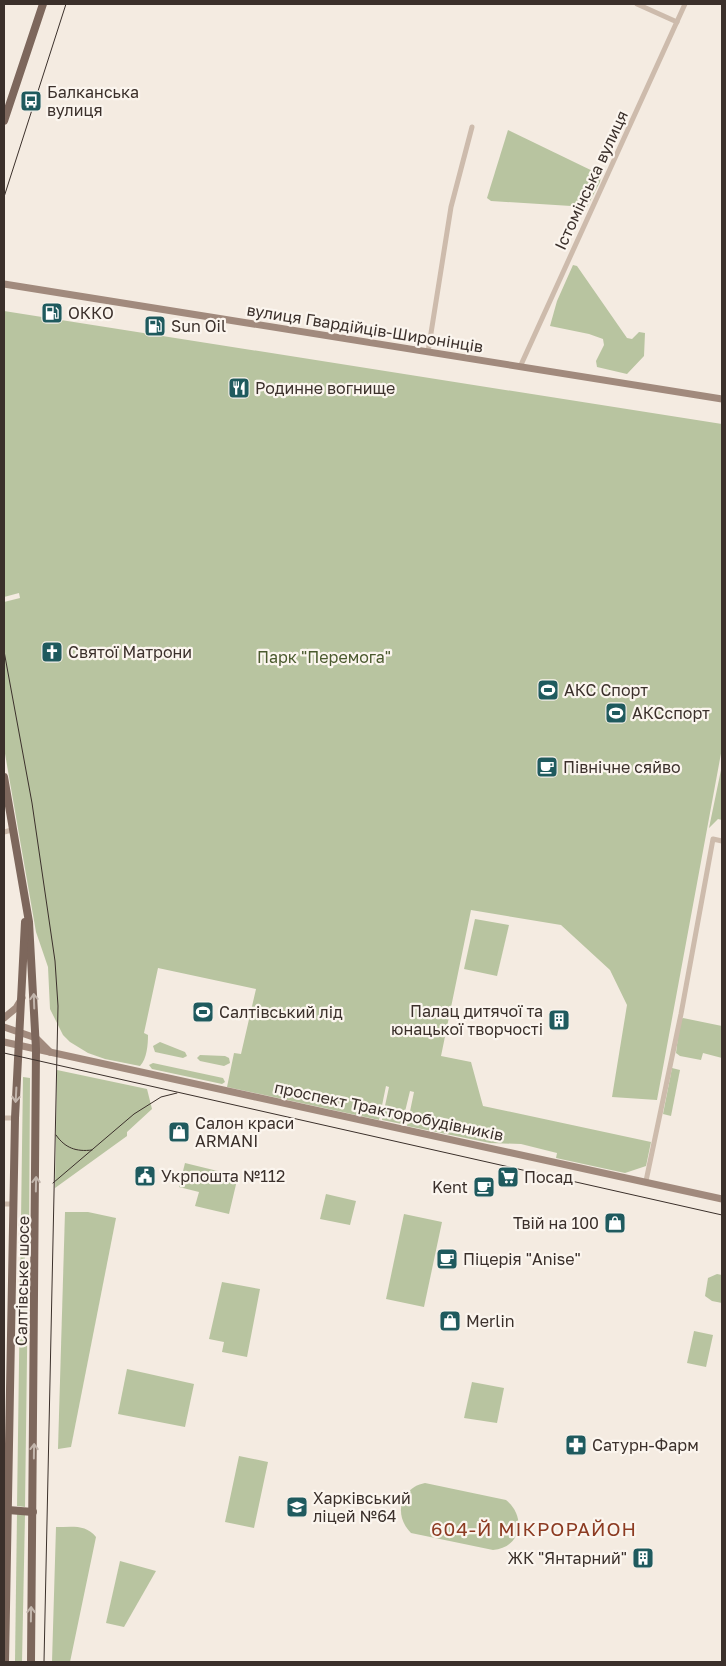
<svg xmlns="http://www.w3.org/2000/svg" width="726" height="1666" font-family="'Golos Text',sans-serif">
  <rect width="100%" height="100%" fill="#f4ebe1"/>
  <!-- green -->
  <g fill="#b8c4a0">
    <path d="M508,130L601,175L600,182L587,207L491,201L487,198Z"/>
    <path d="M573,265L577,266L627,338L632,339L639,332L645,333L644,356L627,374L597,367L596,361L604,345L603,339L589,334L550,326L557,301Z"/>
    <path d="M4,311L722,424V748L657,1100L612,1097L627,1005L610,970L561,925L471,910L441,1056L471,1062L483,1106L651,1142L646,1166L625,1173L556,1158L557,1153L521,1144L490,1143L407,1126L414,1092L410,1091L402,1124L382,1120L389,1087L386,1086L379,1120L227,1087L234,1053L241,1054L256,989L158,968L144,1033L148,1035C148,1044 147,1059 140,1066L105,1059L88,1053L70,1042L63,1035L50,1009L48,967L36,932L4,748V602L20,598L19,593L4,597Z"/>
    <path d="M722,765V820L718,819L709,828Z"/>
    <path d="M475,919L509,925L497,976L464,969Z"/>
    <path d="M683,1018L722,1026V1058L703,1053L701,1060L680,1056L676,1053L680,1020Z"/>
    <path d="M160,1042L185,1052L187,1056L183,1058L155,1052L153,1046Z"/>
    <path d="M200,1055L225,1056L229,1058L230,1063L224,1066L200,1061L197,1058Z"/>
    <path d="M153,1063L223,1078L225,1082L222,1084L152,1069L149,1065Z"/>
    <path d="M672,1068L680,1070L671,1116L663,1114Z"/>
    <path d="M57,1070L147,1089L152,1109L127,1132V1136L55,1188Z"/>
    <path d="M23,1077L30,1078L29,1243C23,1252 24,1271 28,1281L25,1507L17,1506Z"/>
    <path d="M185,1163L238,1176L229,1214L195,1206L199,1192L179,1187Z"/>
    <path d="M326,1194L356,1201L350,1225L320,1219Z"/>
    <path d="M65,1212H88L116,1218L71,1447L58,1449Z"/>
    <path d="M404,1214L442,1222L424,1307L386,1299Z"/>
    <path d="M717,1274L722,1275V1303L712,1301L705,1296L708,1278Z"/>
    <path d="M222,1282L260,1289L247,1357L222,1352L224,1342L209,1339Z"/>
    <path d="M694,1331L713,1335L706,1367L687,1363Z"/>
    <path d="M127,1369L194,1384L185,1427L118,1414Z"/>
    <path d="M472,1382L504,1388L497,1423L464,1418Z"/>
    <path d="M239,1456L268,1462L254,1528L225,1522Z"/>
    <path d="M425,1483L506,1500C527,1517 521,1548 493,1550L411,1533C393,1515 400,1488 425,1483Z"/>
    <path d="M17,1514L25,1515L22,1662H15Z"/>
    <path d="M56,1527C72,1527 86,1524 96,1537L70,1662H52Z"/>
    <path d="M120,1561L156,1571L124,1627L106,1623Z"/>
  </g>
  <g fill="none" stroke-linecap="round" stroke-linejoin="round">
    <!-- street -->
    <g stroke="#cdbbac" stroke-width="5">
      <path d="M637,4L677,22"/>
      <path d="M428,352L451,207L472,127"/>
      <path d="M520,367L685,4"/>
      <path d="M4,832L12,830"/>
      <path d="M4,1118H15"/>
      <path d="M646,1181L681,1014L713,839L722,841"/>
      <path d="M4,1204H13"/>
    </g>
    <!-- secondary -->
    <g stroke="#a18a7d" stroke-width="7">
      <path d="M4,284L722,399"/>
      <path d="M4,1018L16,1008L22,998"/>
      <path d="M4,1027L36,1038L50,1052"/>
      <path d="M4,1042L722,1199"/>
    </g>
    <!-- primary -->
    <g stroke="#7d675c" stroke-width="8">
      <path d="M4,121L43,4"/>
      <path d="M4,777L29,922L36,1049L31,1662"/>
      <path d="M8,1510L33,1512"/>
      <path d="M5,1662L15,1118L25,922"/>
    </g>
    <!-- tram -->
    <g stroke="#3b302b" stroke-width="1">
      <path d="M4,197L66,4"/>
      <path d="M4,651L32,803L55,961L58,1006L44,1662"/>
      <path d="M4,1053L722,1215"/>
      <path d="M56,1135C65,1148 76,1152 92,1150"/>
      <path d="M53,1183L134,1114L161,1097L177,1093"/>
    </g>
  </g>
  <!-- one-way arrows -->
  <defs><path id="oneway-shaft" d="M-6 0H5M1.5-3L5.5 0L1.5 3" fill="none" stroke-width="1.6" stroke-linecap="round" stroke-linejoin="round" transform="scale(1.25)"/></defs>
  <g stroke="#c2b5ac">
    <use href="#oneway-shaft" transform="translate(34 1001) rotate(-92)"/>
    <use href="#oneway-shaft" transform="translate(16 1095) rotate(93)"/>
    <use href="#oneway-shaft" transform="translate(36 1184) rotate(-89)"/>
    <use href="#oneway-shaft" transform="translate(34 1451) rotate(-89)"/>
    <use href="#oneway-shaft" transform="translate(31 1614) rotate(-89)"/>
  </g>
  <!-- icons -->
  <defs>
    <g id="bus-square" transform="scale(1.125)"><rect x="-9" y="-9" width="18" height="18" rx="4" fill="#1f5a5e" stroke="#fbf5ee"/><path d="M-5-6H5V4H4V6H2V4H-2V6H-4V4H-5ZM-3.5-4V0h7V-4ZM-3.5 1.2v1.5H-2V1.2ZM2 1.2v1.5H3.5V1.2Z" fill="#fff"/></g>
    <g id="fuel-square" transform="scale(1.125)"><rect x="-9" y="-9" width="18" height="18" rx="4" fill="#1f5a5e" stroke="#fbf5ee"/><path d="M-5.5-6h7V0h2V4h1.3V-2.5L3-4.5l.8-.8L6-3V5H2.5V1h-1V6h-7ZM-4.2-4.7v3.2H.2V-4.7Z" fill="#fff"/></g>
    <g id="restaurant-square" transform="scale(1.125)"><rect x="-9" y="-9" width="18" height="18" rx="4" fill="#1f5a5e" stroke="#fbf5ee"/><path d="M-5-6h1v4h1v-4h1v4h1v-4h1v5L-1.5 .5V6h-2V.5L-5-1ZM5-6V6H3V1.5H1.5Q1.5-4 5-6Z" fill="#fff"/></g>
    <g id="church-square" transform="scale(1.125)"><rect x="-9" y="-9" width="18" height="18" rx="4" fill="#1f5a5e" stroke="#fbf5ee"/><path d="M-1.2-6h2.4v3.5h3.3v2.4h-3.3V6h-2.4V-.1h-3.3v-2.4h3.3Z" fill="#fff"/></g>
    <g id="stadium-square" transform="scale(1.125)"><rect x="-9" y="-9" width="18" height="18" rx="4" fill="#1f5a5e" stroke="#fbf5ee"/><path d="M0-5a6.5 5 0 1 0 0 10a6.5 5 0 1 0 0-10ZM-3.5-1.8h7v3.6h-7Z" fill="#fff"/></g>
    <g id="cafe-square" transform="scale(1.125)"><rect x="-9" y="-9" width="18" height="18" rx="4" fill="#1f5a5e" stroke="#fbf5ee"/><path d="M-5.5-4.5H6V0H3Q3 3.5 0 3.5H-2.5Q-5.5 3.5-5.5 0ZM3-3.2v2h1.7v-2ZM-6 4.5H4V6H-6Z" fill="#fff"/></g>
    <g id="building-square" transform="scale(1.125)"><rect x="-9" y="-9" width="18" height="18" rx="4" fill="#1f5a5e" stroke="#fbf5ee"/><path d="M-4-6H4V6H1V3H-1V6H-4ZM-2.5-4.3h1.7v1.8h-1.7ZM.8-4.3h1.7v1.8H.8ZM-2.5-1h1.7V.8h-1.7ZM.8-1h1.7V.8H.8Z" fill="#fff"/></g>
    <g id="shop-square" transform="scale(1.125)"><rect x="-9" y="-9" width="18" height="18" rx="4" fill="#1f5a5e" stroke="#fbf5ee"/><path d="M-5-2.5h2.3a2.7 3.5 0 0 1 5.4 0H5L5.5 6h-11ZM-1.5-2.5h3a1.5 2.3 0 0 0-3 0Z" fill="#fff"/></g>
    <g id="civic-square" transform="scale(1.125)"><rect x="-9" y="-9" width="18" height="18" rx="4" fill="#1f5a5e" stroke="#fbf5ee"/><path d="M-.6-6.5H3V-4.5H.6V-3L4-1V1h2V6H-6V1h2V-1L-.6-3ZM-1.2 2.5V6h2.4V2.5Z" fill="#fff"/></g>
    <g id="supermarket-square" transform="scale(1.125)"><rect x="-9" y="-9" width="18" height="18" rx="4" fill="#1f5a5e" stroke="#fbf5ee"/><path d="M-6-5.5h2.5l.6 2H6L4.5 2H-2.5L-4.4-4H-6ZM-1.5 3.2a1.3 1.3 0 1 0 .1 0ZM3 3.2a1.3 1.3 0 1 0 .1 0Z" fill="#fff"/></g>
    <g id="pharmacy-square" transform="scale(1.125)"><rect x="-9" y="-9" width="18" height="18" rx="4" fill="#1f5a5e" stroke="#fbf5ee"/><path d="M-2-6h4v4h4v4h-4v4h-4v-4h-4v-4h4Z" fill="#fff"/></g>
    <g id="school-square" transform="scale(1.125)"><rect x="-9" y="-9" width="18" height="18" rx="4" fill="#1f5a5e" stroke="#fbf5ee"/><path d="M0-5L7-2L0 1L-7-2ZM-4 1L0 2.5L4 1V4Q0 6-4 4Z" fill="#fff"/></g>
  </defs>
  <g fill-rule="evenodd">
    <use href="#bus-square" x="31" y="101"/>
    <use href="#fuel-square" x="52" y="313"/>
    <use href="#fuel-square" x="155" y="326"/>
    <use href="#restaurant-square" x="239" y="388"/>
    <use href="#church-square" x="52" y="652"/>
    <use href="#stadium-square" x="548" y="690"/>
    <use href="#stadium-square" x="616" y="713"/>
    <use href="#cafe-square" x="547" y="767"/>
    <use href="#stadium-square" x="203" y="1012"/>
    <use href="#building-square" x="559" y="1020"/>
    <use href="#shop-square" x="179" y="1132"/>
    <use href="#civic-square" x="145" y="1176"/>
    <use href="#supermarket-square" x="508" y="1177"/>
    <use href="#cafe-square" x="484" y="1187"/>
    <use href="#shop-square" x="615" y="1223"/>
    <use href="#cafe-square" x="447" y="1259"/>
    <use href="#shop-square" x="450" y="1321"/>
    <use href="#pharmacy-square" x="576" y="1445"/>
    <use href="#school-square" x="297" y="1507"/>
    <use href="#building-square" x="643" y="1558"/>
  </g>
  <g text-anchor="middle" stroke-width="4.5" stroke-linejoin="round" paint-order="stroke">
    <!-- poi labels -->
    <g font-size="16" fill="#3b302b" stroke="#fbf5ee" text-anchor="start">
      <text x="47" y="98">Балканська<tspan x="47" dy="18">вулиця</tspan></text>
      <text x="68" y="319">ОККО</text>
      <text x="171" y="332">Sun Oil</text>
      <text x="255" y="394">Родинне вогнище</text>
      <text x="68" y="658">Святої Матрони</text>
      <text x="564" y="696">АКС Спорт</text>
      <text x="632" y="719">АКСспорт</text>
      <text x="563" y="773">Північне сяйво</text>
      <text x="543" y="1017" text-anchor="end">Палац дитячої та<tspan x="543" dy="18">юнацької творчості</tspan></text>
      <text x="219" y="1018">Салтівський лід</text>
      <text x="195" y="1129">Салон краси<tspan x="195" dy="18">ARMANI</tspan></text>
      <text x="161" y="1182">Укрпошта №112</text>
      <text x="524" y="1183">Посад</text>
      <text x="468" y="1193" text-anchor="end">Kent</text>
      <text x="599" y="1229" text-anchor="end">Твій на 100</text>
      <text x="463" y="1265">Піцерія "Anise"</text>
      <text x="466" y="1327">Merlin</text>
      <text x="592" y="1451">Сатурн-Фарм</text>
      <text x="313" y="1504">Харківський<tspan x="313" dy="18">ліцей №64</tspan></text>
      <text x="627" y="1564" text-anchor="end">ЖК "Янтарний"</text>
    </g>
    <!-- street labels -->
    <g font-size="16" fill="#3b302b" stroke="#fbf5ee">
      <text transform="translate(591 180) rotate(-65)" y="6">Істомінська вулиця</text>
      <text transform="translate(365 328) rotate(9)" y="6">вулиця Гвардійців-Широнінців</text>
      <text transform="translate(389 1111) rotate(12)" y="6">проспект Тракторобудівників</text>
      <text transform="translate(22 1281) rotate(-89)" y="6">Салтівське шосе</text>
    </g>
    <!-- park labels -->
    <g font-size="16" fill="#4a5a2e" stroke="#fbf5ee">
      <text x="324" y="663">Парк "Перемога"</text>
    </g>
    <!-- quarter labels -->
    <g font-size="19" letter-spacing="1" fill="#8c3b22" stroke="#fbf5ee">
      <text x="534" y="1536">604-Й МІКРОРАЙОН</text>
    </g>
  </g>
  <!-- border -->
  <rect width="726" height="1666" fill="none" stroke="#3b302b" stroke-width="10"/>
</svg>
